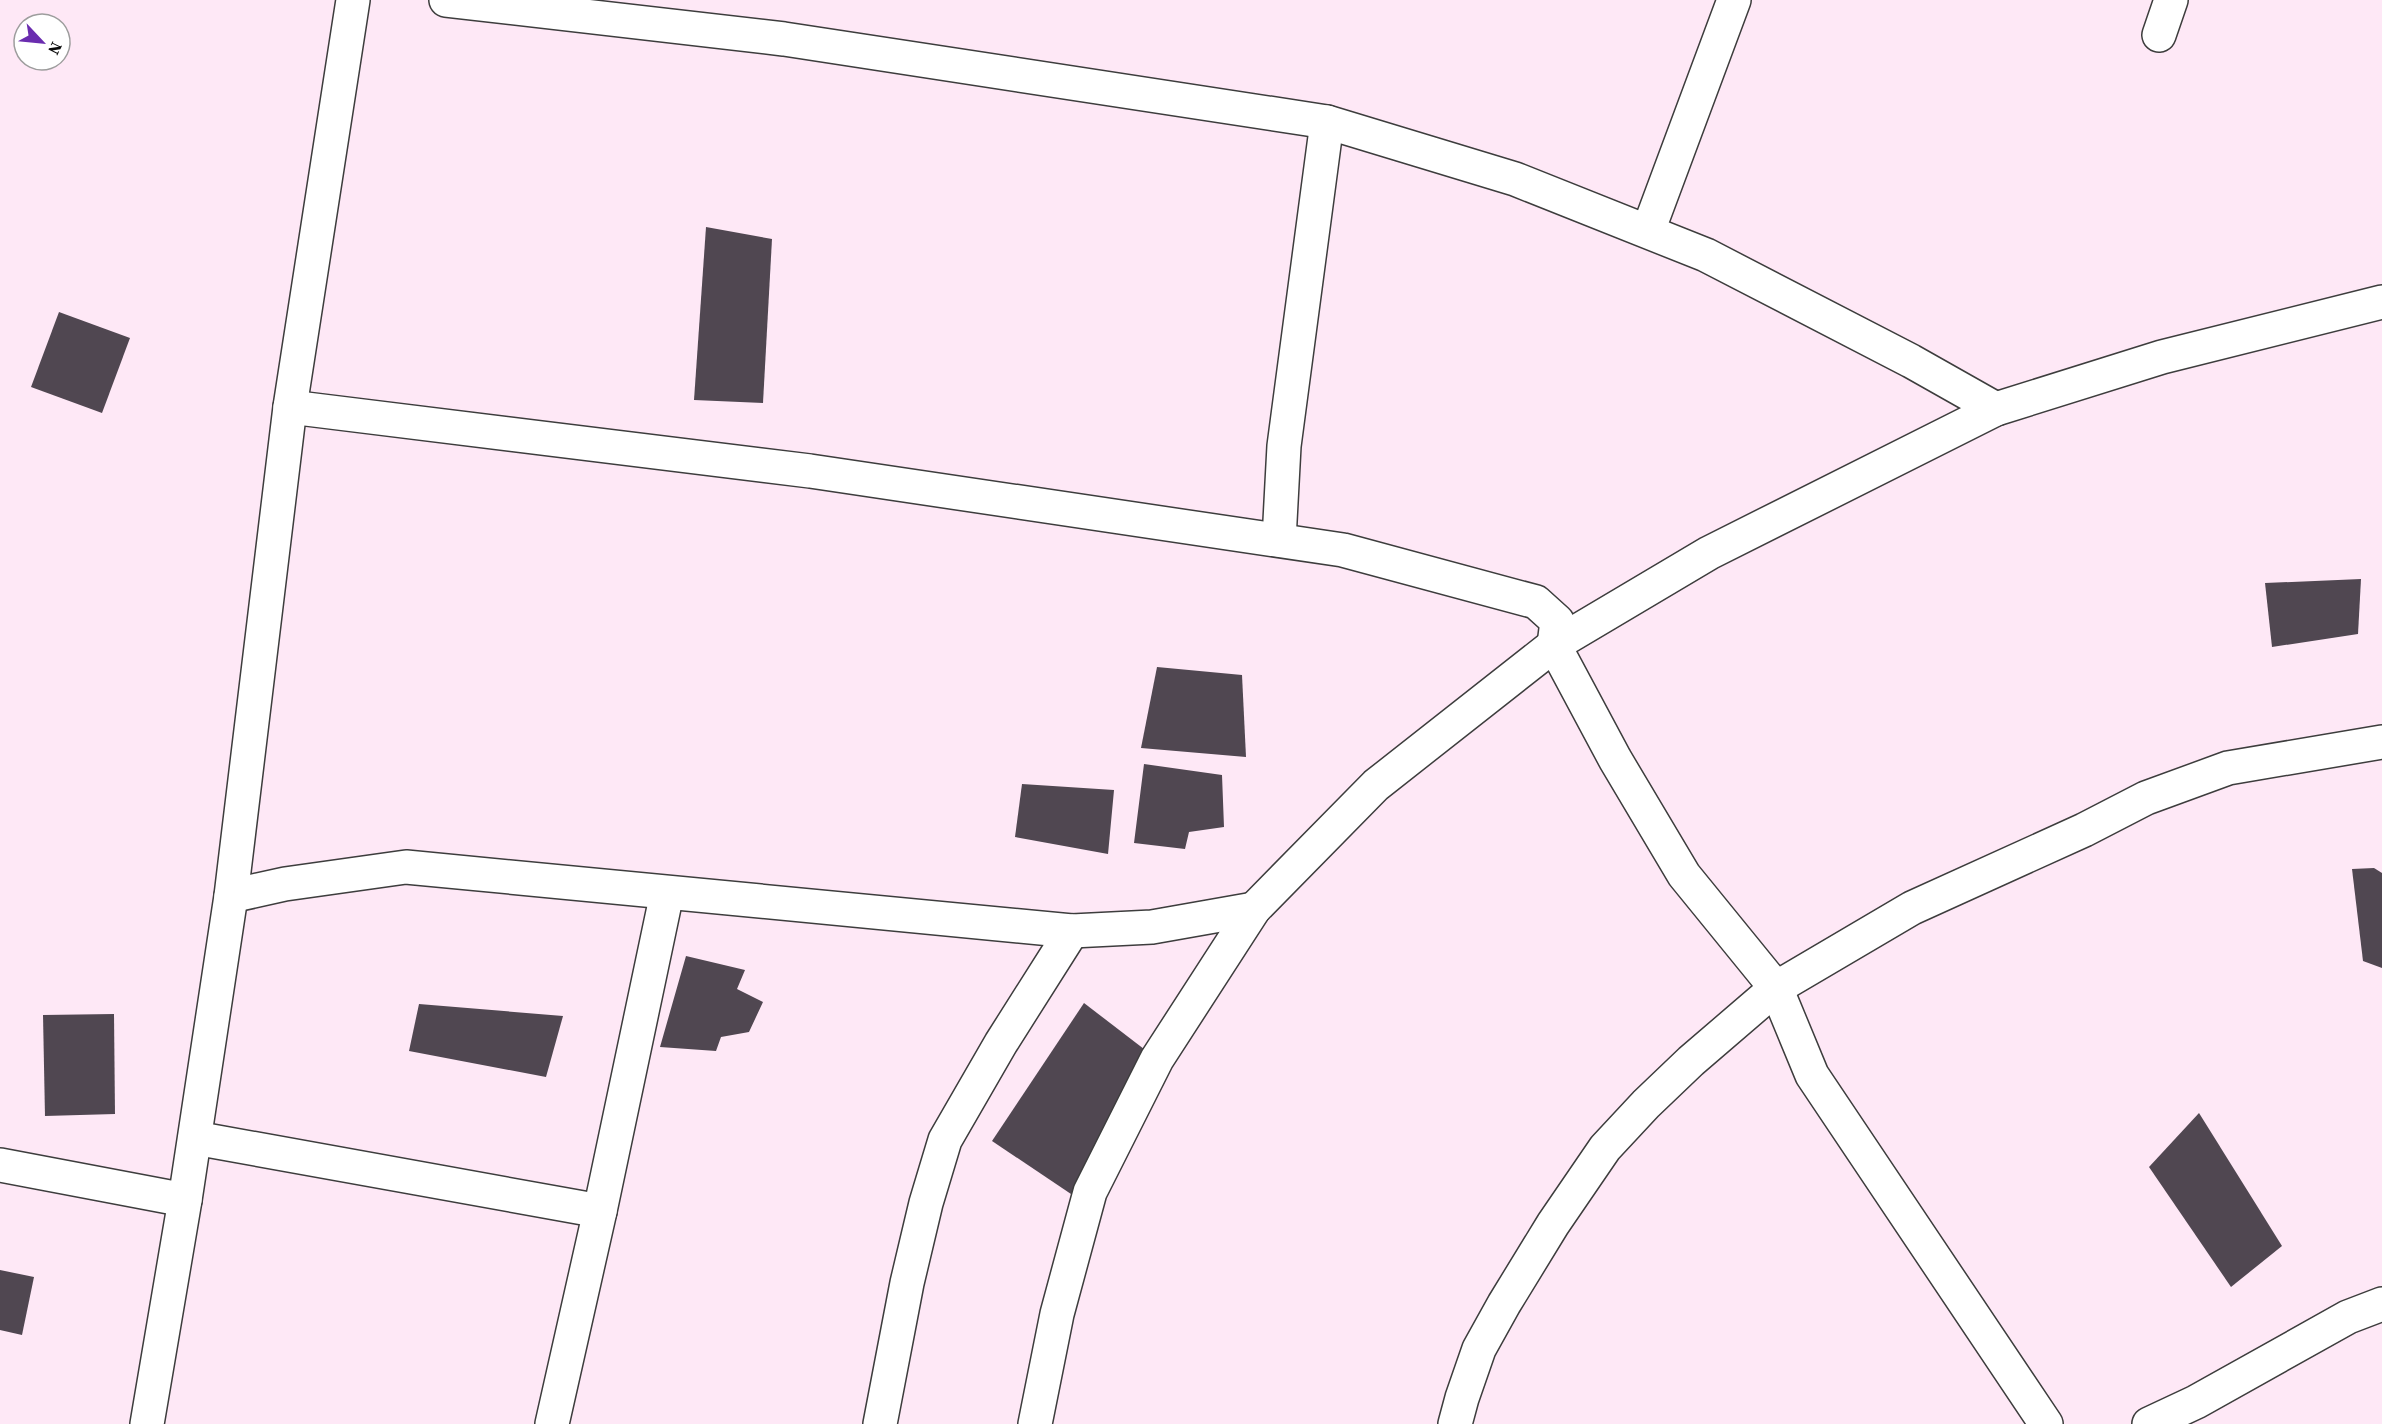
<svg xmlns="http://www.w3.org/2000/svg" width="2382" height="1424" font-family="'Source Serif 4',serif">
  <rect width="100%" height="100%" fill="#fee8f6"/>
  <!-- building -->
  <g fill="#504751">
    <path d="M706,227L772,239L763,403L694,400Z"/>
    <path d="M59,312L130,338L102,413L31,387Z"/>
    <path d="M2361,579L2358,634L2272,647L2265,583Z"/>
    <path d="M1157,667L1242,675L1246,757L1141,748Z"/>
    <path d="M1144,764L1222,775L1224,827L1189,832L1185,849L1134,843Z"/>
    <path d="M1022,784L1114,790L1108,854L1015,837Z"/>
    <path d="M2374,868L2382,873V968L2363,961L2352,869Z"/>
    <path d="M686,956L745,970L737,989L763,1002L749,1032L721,1037L716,1051L660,1047Z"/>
    <path d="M1084,1003L1157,1059L1071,1194L992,1141Z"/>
    <path d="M419,1004L563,1016L546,1077L409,1051Z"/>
    <path d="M114,1014L115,1114L45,1116L43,1015Z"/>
    <path d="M2199,1113L2282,1246L2231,1287L2149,1167Z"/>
    <path d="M0,1270L34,1277L22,1335L0,1330Z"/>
  </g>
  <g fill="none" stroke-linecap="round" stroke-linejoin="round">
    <!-- minor casing -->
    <g stroke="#3d3d3d" stroke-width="36">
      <g id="minor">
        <path d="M446,0L784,39L1327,122L1515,179L1706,255L1911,361L1996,409"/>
        <path d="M2159,35L2171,0"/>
        <path d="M1648,231L1734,0"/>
        <path d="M290,407L810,471L1343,550L1536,602L1557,621L1554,645L1615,759L1684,875L1776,988L1812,1075L2046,1424"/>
        <path d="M1279,540L1284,446L1327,122"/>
        <path d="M231,896L285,884L406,867L1072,931L1152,927L1254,909"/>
        <path d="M195,1138L600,1211"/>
        <path d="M0,1165L185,1200"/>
        <path d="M147,1424L185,1200L231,896L290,407L353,0"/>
        <path d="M552,1424L600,1211L667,893"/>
        <path d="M880,1424L907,1283L926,1203L945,1140L1001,1043L1072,931"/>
        <path d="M1035,1424L1057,1314L1090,1192L1157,1059L1254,909L1376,785L1554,645L1709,553L1996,409L2162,357L2382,302"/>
        <path d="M1455,1424L1462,1398L1479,1349L1504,1304L1553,1224L1605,1148L1646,1104L1691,1061L1776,988L1912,908L2084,830L2146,798L2228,768L2382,742"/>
        <path d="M2149,1424L2196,1402L2348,1317L2382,1304"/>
      </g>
    </g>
    <!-- minor -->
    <use href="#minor" stroke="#fff" stroke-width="33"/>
  </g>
  <!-- north arrow -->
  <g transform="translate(42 42) rotate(116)"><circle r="28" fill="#ffffff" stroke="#9d9d9d" stroke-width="1.5"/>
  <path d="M0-4.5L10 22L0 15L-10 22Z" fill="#6a2caf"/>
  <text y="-9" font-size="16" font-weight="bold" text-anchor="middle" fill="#0a0a0a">N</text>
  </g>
</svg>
